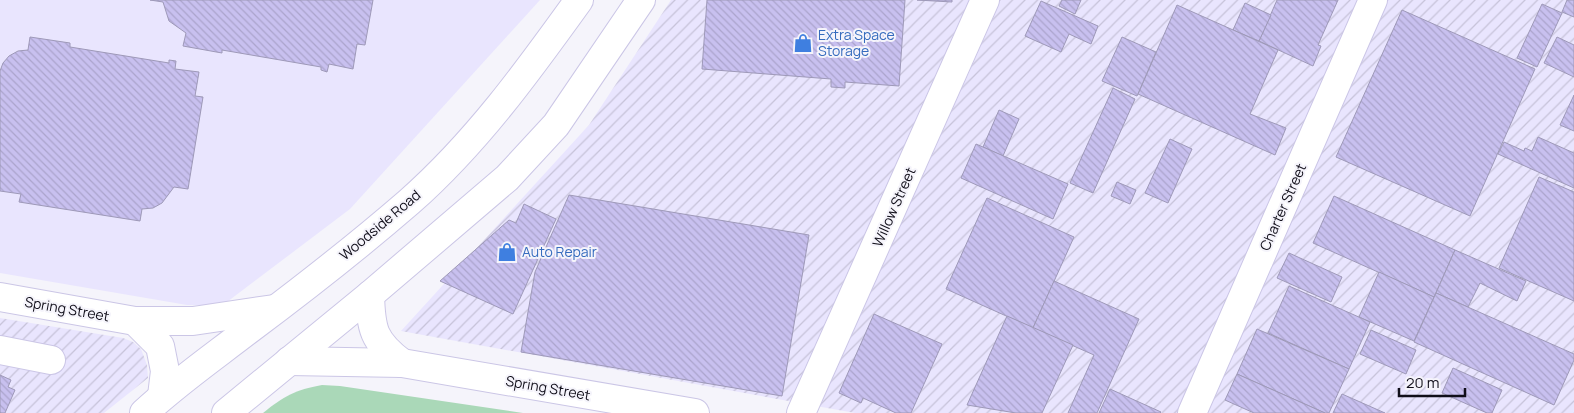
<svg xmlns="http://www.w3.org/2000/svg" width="1574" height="413" font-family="Manrope,sans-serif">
  <defs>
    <pattern id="industrial-furrows" width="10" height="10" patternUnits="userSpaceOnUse" patternTransform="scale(1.25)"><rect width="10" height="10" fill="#e9e5fe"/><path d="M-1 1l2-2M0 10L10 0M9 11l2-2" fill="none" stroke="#c7c3d9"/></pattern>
    <pattern id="building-back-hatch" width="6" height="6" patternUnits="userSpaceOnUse" patternTransform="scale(1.25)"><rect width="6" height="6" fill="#c8c0ef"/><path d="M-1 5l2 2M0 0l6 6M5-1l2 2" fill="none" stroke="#aba4cc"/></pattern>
  </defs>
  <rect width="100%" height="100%" fill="#f5f4fb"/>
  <!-- built -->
  <path fill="#e9e5fe" d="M0,0H540L350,209L223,305H187L0,273Z"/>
  <!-- industrial -->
  <g fill="url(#industrial-furrows)">
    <path d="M671,0H1574V413H855L401,331L589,125Z"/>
    <path d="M0,318L123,338L133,342L141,349L147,365L148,378L104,413H0Z"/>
  </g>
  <!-- park -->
  <path fill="#aad8b8" d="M322,385L340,386L523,413H263C284,396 295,390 322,385Z"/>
  <!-- building -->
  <g fill="url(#building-back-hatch)" stroke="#9e99b8">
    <path d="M150,0H373L365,45L357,44L353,69L329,64L327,72L321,70V67L222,50V53L183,46L186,33L169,21L163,2Z"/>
    <path d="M707,0H905L899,86L845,82V88L831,87V79L702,69Z"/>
    <path d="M917,0H952V2Z"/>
    <path d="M1062,0H1081L1075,14L1059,6Z"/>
    <path d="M1277,0H1338L1318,45L1321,46L1313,66L1259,41Z"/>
    <path d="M1567,0H1574V17L1562,12Z"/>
    <path d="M1041,1L1098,26L1091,44L1069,34L1061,52L1025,36Z"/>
    <path d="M1245,3L1271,15L1259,41L1233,30Z"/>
    <path d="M1542,4L1562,13L1537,67L1517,58Z"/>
    <path d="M1177,5L1278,50L1250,114L1286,128L1275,155L1138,94Z"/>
    <path d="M1402,10L1535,69L1470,216L1336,157Z"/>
    <path d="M30,37L70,43V47L169,63V60L176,61L175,69L199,72L195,96L203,97L188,189L174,187L162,203L153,208L142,209L140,221L19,202L21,194L0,191V71L3,63L9,56L18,51L28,50Z"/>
    <path d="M1122,37L1156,52L1137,96L1102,81Z"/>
    <path d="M1557,37L1574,45V77L1544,63Z"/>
    <path d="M1113,88L1135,99L1093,193L1070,183Z"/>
    <path d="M1574,95V131L1560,125Z"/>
    <path d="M999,110L1019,119L1003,156L983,147Z"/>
    <path d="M1538,137L1574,153V188L1498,154L1504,142L1524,151L1525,148L1532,151Z"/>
    <path d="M1170,139L1192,149L1168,203L1145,193Z"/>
    <path d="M976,144L1068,184L1053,219L961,178Z"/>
    <path d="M1539,177L1574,192V301L1499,268Z"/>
    <path d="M1117,182L1136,190L1130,204L1111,196Z"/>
    <path d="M569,195L809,235L782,396L521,352L535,272Z"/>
    <path d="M1334,196L1455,250L1434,297L1313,243Z"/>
    <path d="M987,198L1074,237L1033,328L946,289Z"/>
    <path d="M524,204L556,219L513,314L440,281L509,220L516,223Z"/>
    <path d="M1455,250L1526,281L1517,301L1480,283L1468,307L1436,293Z"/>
    <path d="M1289,253L1342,277L1331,302L1277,278Z"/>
    <path d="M1379,272L1434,297L1414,341L1359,317Z"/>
    <path d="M1054,281L1139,319L1097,413H1068L1094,355L1033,328Z"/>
    <path d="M1289,286L1370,322L1349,369L1268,333Z"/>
    <path d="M1436,293L1574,354V360L1554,405L1414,342Z"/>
    <path d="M874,314L942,344L911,413H896L863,398L861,403L839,393Z"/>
    <path d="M1007,316L1073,345L1042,413H1016L967,405Z"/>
    <path d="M1257,329L1349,369L1329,413H1325L1237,374Z"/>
    <path d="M1371,330L1416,350L1406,374L1360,354Z"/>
    <path d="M1453,368L1502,390L1492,413H1487L1442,393Z"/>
    <path d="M1237,374L1325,413H1254L1225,400Z"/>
    <path d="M0,375L11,380L8,387L15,390L5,413H0Z"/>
    <path d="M1110,389L1161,412L1160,413H1099Z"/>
    <path d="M1342,394L1385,413H1333Z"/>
  </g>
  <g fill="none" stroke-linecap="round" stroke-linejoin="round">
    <!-- minor casing -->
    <g stroke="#cbc6e6" stroke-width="30">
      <g id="minor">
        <path d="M0,297L135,321"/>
        <path d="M0,350L51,360"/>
        <path d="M402,363L695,413"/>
        <path d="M801,413L985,0"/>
        <path d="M1192,413L1373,0"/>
      </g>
    </g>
    <!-- highway casing -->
    <g stroke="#cbc6e6" stroke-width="30">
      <g id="highway">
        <path d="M370,295C371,329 373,341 402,363"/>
        <path d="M135,321H193L274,309"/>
        <path d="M135,321L160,346L165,371L162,396"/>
        <path d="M289,361L402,363"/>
        <path d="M144,413C176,383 212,358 247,331C302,290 357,247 409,202C476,143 528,71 579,0"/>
        <path d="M226,413L370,295L507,178L556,125L641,0"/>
      </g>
    </g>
    <!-- minor -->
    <use href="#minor" stroke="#fff" stroke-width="28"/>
    <!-- highway -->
    <use href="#highway" stroke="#fff" stroke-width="28"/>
  </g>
  <!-- icons -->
  <defs>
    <g id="shop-bare" transform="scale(1.5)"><path d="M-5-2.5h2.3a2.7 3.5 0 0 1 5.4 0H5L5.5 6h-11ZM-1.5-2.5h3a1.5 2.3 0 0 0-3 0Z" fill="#3f7fe0" stroke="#f5f4fb" stroke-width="2.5" paint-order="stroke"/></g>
  </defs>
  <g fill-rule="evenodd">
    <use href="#shop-bare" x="803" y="43"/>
    <use href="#shop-bare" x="507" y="252"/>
  </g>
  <g text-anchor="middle" stroke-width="4" stroke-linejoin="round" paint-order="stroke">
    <!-- shop labels -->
    <g font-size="14" fill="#366cbe" stroke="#f5f4fb" text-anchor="start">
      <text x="818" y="40">Extra Space<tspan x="818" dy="16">Storage</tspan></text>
      <text x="522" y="257">Auto Repair</text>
    </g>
    <!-- street labels -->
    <g font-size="14" fill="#100e19" stroke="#f5f4fb">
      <text transform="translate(894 207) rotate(-66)" y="5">Willow Street</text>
      <text transform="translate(1283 207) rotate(-66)" y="5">Charter Street</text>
      <text transform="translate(380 225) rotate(-40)" y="5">Woodside Road</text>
      <text transform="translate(67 309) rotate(10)" y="5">Spring Street</text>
      <text transform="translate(548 388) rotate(10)" y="5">Spring Street</text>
    </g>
  </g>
  <!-- scale -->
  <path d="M1399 388v8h66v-8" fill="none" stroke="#100e19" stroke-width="2.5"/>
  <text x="1406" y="388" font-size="15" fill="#100e19" stroke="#f5f4fb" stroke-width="4" paint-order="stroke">20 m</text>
</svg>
